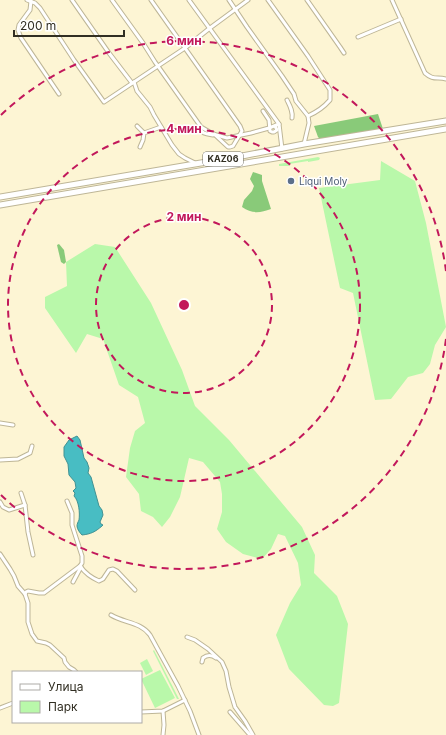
<svg xmlns="http://www.w3.org/2000/svg" width="446" height="735" font-family="Inter,sans-serif">
  <rect width="100%" height="100%" fill="#fdf5d4"/>
  <!-- green -->
  <g fill="#b9f8aa">
    <path d="M318,157L320,158L319,160L308,162V161L289,164V166H279V164Z"/>
    <path d="M381,161L415,181L426,223L446,327L435,345L430,364L423,373L408,377L391,399L375,400L353,293L340,288L319,188L380,180Z"/>
    <path d="M95,244L115,247L151,303L182,370L195,406L229,440L302,527L315,555L314,573L337,596L348,624L339,703L333,706L324,705L289,669L276,635L290,603L301,585L298,563L285,536L278,534L271,549L262,559L243,554L226,542L217,529L222,512V494L220,482L203,462L189,458L180,497L170,517L162,527L153,517L141,511L139,494L126,477L130,448L135,431L145,423L138,397L119,385L103,339L87,334L76,353L45,308V297L67,286L66,262Z"/>
    <path d="M154,650L179,699H177L153,651Z"/>
    <path d="M147,659L153,671L146,675L140,663Z"/>
    <path d="M160,670L175,698L155,708L141,679Z"/>
  </g>
  <!-- forest -->
  <g fill="#89ca79">
    <path d="M378,114L383,129L320,139L318,137L314,126Z"/>
    <path d="M253,172L262,175V181L271,209C260,213 252,214 242,207L244,200L252,191L254,186L250,179Z"/>
    <path d="M59,244L64,250L66,262L64,264L61,262L57,245Z"/>
  </g>
  <!-- water -->
  <path fill="#48bdc3" stroke="#419293" d="M77,436L80,440L84,458L87,462L89,468L88,473L91,477L99,506L102,510L103,515L100,522L101,524L103,525L102,526C95,532 91,534 82,535C80,533 77,529 77,526C77,524 78,522 79,520C80,513 79,501 74,496L75,493L73,491L76,488L75,482L69,475L68,464L64,456V447L69,440Z"/>
  <g fill="none" stroke-linecap="round" stroke-linejoin="round">
    <!-- minor casing -->
    <g stroke="#beb697" stroke-width="5">
      <g id="minor">
        <path d="M27,0L35,3L40,8L74,60L104,102L185,48L210,28L248,0"/>
        <path d="M72,0L109,53L132,83"/>
        <path d="M112,0L143,43L155,62L201,127L213,134L227,138L251,133L269,128L279,124"/>
        <path d="M151,0L240,126L242,131L233,146L230,147H228L214,134L213,135C206,134 202,134 199,127"/>
        <path d="M189,0L279,124L282,149"/>
        <path d="M229,0L247,27L282,76L294,94L296,101L308,116L309,123L304,144"/>
        <path d="M268,0L308,56L330,90V100C324,107 317,112 308,116"/>
        <path d="M307,0L340,47L344,53"/>
        <path d="M392,0L425,73C433,80 436,77 446,79"/>
        <path d="M31,1L30,10L19,25L18,30L21,38L59,94"/>
        <path d="M358,37L401,19"/>
        <path d="M134,82L137,91L150,107L154,115L172,145L179,154L185,158L195,163"/>
        <path d="M287,100C290,106 293,111 292,118"/>
        <path d="M263,111L269,120L270,131L272,132H274L277,130L275,126"/>
        <path d="M137,126L144,133"/>
        <path d="M140,147L143,140L144,133L161,127"/>
        <path d="M0,423L13,425"/>
        <path d="M0,460L18,459L30,453L32,446"/>
        <path d="M21,493L25,505L28,532L33,555"/>
        <path d="M67,501L72,513V525L82,556V563L80,566"/>
        <path d="M0,502L3,507L9,510L25,505"/>
        <path d="M0,554L10,569L14,576L18,586L25,594L28,603V622L32,634L37,641L46,643L50,645L64,658L65,662L69,667L74,670L76,672"/>
        <path d="M73,582L81,567"/>
        <path d="M25,594L26,592L28,591L39,593H44L80,566C85,573 92,578 99,581L103,579L109,570L113,569L117,571L135,590"/>
        <path d="M111,615C124,623 141,622 150,635L178,686L190,711L199,735"/>
        <path d="M187,637L195,640L208,649L222,662L226,671L229,687L235,707L245,721L253,735"/>
        <path d="M202,662L203,658C208,654 212,655 216,658"/>
        <path d="M0,708L13,703"/>
        <path d="M163,711L164,725L163,735"/>
        <path d="M141,712L163,711L185,700"/>
        <path d="M230,712L250,735"/>
      </g>
    </g>
    <!-- trunk casing -->
    <g stroke="#beb697" stroke-width="7">
      <g id="trunk">
        <path d="M0,197L242,156L304,144L446,121"/>
        <path d="M0,205L446,129"/>
      </g>
    </g>
    <!-- minor -->
    <use href="#minor" stroke="#fff" stroke-width="3"/>
    <!-- trunk -->
    <use href="#trunk" stroke="#fff" stroke-width="5"/>
  </g>
  <!-- distance rings -->
  <g fill="none" stroke="#c2185b" stroke-width="2" stroke-dasharray="7 5">
    <circle cx="184" cy="305" r="88"/>
    <circle cx="184" cy="305" r="176"/>
    <path d="M446 339A264 264 0 0 1 1 495M1 115A264 264 0 0 1 446 271"/>
  </g>
  <!-- markers -->
  <circle fill="#5c6f8a" stroke="#fff" stroke-width="1.5" cx="291" cy="181" r="4"/>
  <g text-anchor="middle" stroke-width="3" stroke-linejoin="round" paint-order="stroke">
    <!-- shield labels -->
    <rect fill="#fff" stroke="#6f6d64" stroke-width="1" x="203" y="152" width="40" height="14" rx="3"/>
    <g font-size="9" font-weight="bold" fill="#312e22">
      <text x="223" y="162">KАZ06</text>
    </g>
    <!-- service labels -->
    <g font-size="10" fill="#4e5e75" stroke="#fff" text-anchor="start">
      <text x="299" y="185">Liqui Moly</text>
    </g>
  </g>
  <circle cx="184" cy="305" r="6" fill="#c2185b" stroke="#fff" stroke-width="2"/>
  <g font-size="12" text-anchor="middle" font-weight="bold" fill="#c2185b" stroke="#fff" stroke-width="3" stroke-linejoin="round" paint-order="stroke">
    <text x="184" y="45">6 мин</text>
    <text x="184" y="133">4 мин</text>
    <text x="184" y="221">2 мин</text>
  </g>
  <!-- legend -->
  <rect x="12" y="671" width="130" height="52" fill="#ffffff" stroke="#adaba7"/>
  <rect x="20" y="684" width="20" height="6" fill="#ffffff" stroke="#adaba7"/>
  <text x="48" y="691" font-size="12" fill="#312e22">Улица</text>
  <rect x="20" y="701" width="20" height="12" fill="#b9f8aa" stroke="#adaba7"/>
  <text x="48" y="711" font-size="12" fill="#312e22">Парк</text>
  <!-- scale -->
  <path d="M14 30v6h110v-6" fill="none" stroke="#312e22" stroke-width="2"/>
  <text x="20" y="30" font-size="12" fill="#312e22" stroke="#ffffff" stroke-width="3" paint-order="stroke">200 m</text>
</svg>
